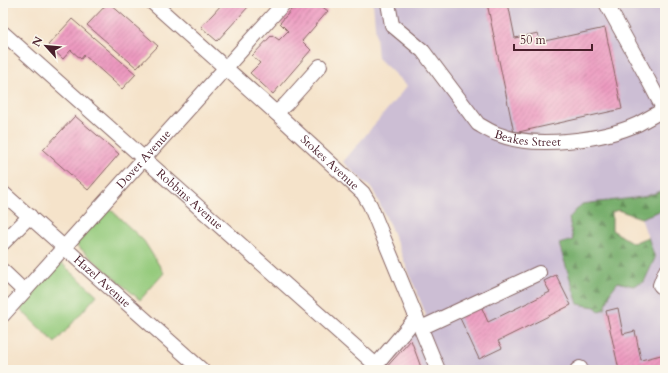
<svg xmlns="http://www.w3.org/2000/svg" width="668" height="373" font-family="Cardo,serif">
  <defs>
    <pattern id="forest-firs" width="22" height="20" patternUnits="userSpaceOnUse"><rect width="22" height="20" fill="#77ae6c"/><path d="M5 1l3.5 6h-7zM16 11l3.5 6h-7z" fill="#648d59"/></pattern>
    <pattern id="building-hatch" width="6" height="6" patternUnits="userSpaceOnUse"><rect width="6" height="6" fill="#ed9ac0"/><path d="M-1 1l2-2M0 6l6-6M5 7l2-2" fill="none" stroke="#c27d9c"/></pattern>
  </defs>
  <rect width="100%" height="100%" fill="#fbf7ec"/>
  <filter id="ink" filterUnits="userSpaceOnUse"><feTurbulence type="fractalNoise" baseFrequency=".025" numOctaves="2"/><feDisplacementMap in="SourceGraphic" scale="8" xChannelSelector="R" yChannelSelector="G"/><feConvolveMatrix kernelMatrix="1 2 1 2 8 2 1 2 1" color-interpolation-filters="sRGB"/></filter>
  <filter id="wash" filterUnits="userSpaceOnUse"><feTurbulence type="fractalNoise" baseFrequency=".012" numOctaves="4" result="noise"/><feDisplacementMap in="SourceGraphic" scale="16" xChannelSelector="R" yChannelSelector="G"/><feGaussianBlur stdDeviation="0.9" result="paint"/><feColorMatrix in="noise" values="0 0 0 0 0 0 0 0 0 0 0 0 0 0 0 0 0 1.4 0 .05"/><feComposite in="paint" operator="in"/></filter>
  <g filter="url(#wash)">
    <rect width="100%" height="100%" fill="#f5e3ca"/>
    <!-- industrial -->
    <path fill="#ccbed4" d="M373,3H665V190L643,197L582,204L570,218L573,240L560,244L605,309L611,291L618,282L633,286L655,258L641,218L665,209V370H380L412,334L426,315L390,226L373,190L343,162L407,86L378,58Z"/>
    <!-- green -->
    <g fill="#94ca7c" stroke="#6f7454">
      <path d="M107,206L144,241L164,273L140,300L74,243Z"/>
      <path d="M59,261L97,295L55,343L19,308Z"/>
    </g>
    <!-- forest -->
    <path fill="url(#forest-firs)" stroke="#60664c" d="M665,190V209L641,218L618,210L612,212V230L633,243L648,237L655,258L644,282L633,286L618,282L611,291L605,309L599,311L595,307L578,304L559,244L573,240L569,218L582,204L643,197Z"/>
    <g id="blocks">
      <!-- building -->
      <g fill="url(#building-hatch)">
        <path d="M108,3H109L158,46L137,68L87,25Z"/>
        <path d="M223,3H245L249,6L217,41L201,27Z"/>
        <path d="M297,3H317L328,11L302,41L311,50L273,94L250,73L260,63L252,56L272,35L279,40L288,31L280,23Z"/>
        <path d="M487,3H508L515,38L538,33L540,42L605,28L622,109L514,133Z"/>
        <path d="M72,19L136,74L122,89L84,55L81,59L71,50L63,59L48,45Z"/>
        <path d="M75,116L119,154L88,190L43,150Z"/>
        <path d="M556,275L571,305L498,341L502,348L479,359L459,316L481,306L488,322L550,292L544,281Z"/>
        <path d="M618,308L623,334L635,331L641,360L665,354V370H619L606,311Z"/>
        <path d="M411,340L422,370H384Z"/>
      </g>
    </g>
  </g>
  <g filter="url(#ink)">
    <use href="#blocks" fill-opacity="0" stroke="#866463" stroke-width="1"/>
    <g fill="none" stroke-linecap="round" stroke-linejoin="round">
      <!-- minor casing -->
      <g stroke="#866463" stroke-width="16">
        <g id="minor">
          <path id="s1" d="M153,3L276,113L363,193L370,205L438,370"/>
          <path id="s2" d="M388,3L392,25L423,51L478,124C485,128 492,133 500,135C536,149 603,140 638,124C647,119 656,114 665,109"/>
          <path d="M606,3L643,70L664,110"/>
          <path id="s3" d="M3,33L377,366"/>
          <path d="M276,113L286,104L320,66"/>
          <path id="s4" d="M3,193L202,370"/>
          <path d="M3,243L30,216"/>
          <path d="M3,271L24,291"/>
          <path d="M665,272L660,285L665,290"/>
          <path id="s5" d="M3,315L284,3"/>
          <path d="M421,328L539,273"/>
          <path d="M372,370L416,318"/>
          <path d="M577,370L580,368"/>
        </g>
      </g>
      <!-- minor -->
      <use href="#minor" stroke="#fff" stroke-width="14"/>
    </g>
  </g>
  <g text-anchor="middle" stroke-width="3" stroke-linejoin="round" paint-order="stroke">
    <!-- street labels -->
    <g font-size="12" fill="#4a1f2b" stroke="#fbf7ec">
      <text dy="4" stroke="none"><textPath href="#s2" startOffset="207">Beakes Street</textPath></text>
      <text dy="4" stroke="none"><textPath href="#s5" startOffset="210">Dover Avenue</textPath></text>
      <text dy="4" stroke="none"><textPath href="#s1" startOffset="238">Stokes Avenue</textPath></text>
      <text dy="4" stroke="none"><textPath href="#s3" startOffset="250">Robbins Avenue</textPath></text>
      <text dy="4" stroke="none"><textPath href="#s4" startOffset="133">Hazel Avenue</textPath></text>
    </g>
  </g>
  <!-- margin -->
  <rect width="668" height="373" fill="none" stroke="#fbf7ec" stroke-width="16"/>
  <!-- north arrow -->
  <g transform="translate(46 46) rotate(297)" stroke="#fbf7ec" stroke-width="3" paint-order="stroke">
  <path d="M0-3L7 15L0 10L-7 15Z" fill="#4a1f2b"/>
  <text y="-6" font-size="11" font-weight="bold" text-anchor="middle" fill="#4a1f2b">N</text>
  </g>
  <!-- scale -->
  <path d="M514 44v6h78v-6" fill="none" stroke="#4a1f2b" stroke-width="2"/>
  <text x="520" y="44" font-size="12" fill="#4a1f2b" stroke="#fbf7ec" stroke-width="3" paint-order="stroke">50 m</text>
</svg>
